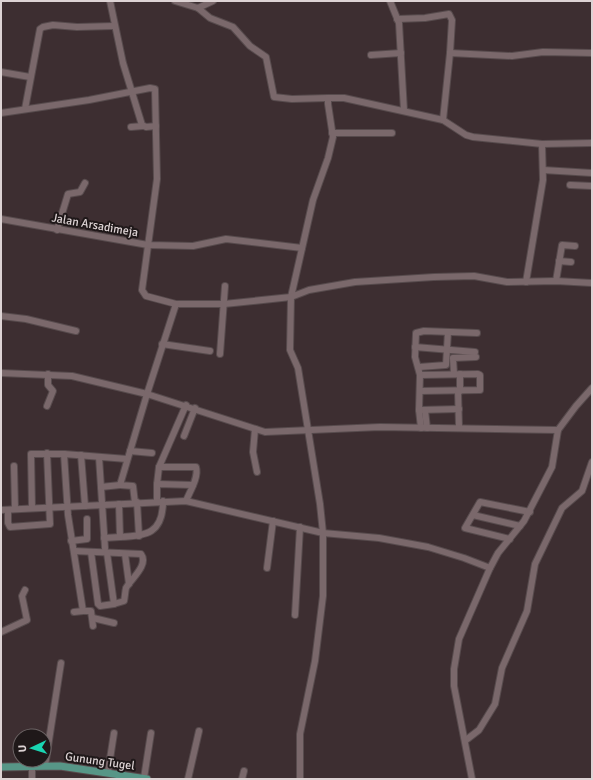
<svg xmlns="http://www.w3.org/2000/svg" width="593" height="780" font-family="Signika,sans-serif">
  <rect width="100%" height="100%" fill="#3d2e31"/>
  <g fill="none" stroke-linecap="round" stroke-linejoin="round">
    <!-- minor casing -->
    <g stroke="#574b4d" stroke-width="8">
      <g id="minor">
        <path d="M110,1L123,63L142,125L146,127L156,126"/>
        <path d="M175,1L198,8L213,1"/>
        <path d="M390,1L399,23L404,111"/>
        <path d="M198,8L210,18L233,27L250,46L266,57L274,97L292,99L328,98"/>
        <path d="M397,19L425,18L449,14L452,20L450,53"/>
        <path d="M371,55L401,53"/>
        <path d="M1,72L30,77"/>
        <path d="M25,109L40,29L43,27L53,25L77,27L114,26"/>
        <path d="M1,113L89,100L150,88L155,89L157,179L142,290L146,296L176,304H224L291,297L313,200L328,158L333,137L328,104V98H344L443,120L466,135L473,137L542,144L592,143"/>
        <path d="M443,120L450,53L512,56L543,52L592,53"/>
        <path d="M131,127L143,126"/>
        <path d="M332,133H392"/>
        <path d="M543,170L592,173"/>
        <path d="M570,185L592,186"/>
        <path d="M1,219L148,245L193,246L226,239L302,248"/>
        <path d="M57,230L68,194L80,192L85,183"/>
        <path d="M559,261L571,262"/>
        <path d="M556,281L562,245L575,246"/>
        <path d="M526,282L543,180L542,144"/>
        <path d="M1,316L26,319L76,331"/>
        <path d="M162,344L210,351"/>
        <path d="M415,347L475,352"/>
        <path d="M220,354L225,286"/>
        <path d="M419,367L446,365L448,332"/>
        <path d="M1,373L72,376L147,394L176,304"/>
        <path d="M454,374L453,358L476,357"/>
        <path d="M460,374V391"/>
        <path d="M420,391L480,390V375L478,374L420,375"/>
        <path d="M458,391L459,427"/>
        <path d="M47,406L53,391L48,385V374"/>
        <path d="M419,410L459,409"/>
        <path d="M425,410L427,428"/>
        <path d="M421,428L419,410L420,375L415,357L416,333L424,331L477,333"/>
        <path d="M255,429L253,452L257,472"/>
        <path d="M184,436L195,408"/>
        <path d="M130,451L152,453"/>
        <path d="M64,454L68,515L83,611H91L93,626"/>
        <path d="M81,455L85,506"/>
        <path d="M99,457L105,548"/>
        <path d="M14,466L15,509"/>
        <path d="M159,467L186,405"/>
        <path d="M157,484L159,467H196C199,477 190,491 186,501"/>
        <path d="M101,487L120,485"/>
        <path d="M157,501V484L193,485"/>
        <path d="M137,502L139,536"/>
        <path d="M135,503L133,486L120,485L147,394L265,432L380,427L558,430"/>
        <path d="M32,508L31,454H64L127,459"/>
        <path d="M1,510L186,501L323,533L379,538L428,547L464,558L490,568"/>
        <path d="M8,510V523L10,527L50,524L47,453"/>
        <path d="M473,515L520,526"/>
        <path d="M120,537C147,536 163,533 163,501"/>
        <path d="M104,538L120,537L119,504"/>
        <path d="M510,539L465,528L480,502L530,512"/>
        <path d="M71,541L87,539V519"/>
        <path d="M74,551L141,554C149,565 131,579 126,588C125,592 125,597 124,601L114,604"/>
        <path d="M91,552L98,604L100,606L114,604L107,553"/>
        <path d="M125,554L129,584"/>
        <path d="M267,568L273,521"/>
        <path d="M74,612L83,611"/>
        <path d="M295,615L300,527"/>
        <path d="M93,618L114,623"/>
        <path d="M1,632L27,620L22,596L25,590"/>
        <path d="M466,740L479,730L495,704L502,668L527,611L535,564L562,508L582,491L592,462"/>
        <path d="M32,766V779"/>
        <path d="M45,766L61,663"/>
        <path d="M108,772L114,733"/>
        <path d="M144,778L151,733"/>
        <path d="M188,779L199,731"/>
        <path d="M242,779L244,771"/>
        <path d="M300,779V734L315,661L323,596V533L320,504L298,368L290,350L291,297L309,290L355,282L434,277L474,276L507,282L556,281L592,283"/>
        <path d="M472,779L454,686V669L459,639L490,568L498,553L524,521L552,467L558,430L576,406L592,388"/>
      </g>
    </g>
    <!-- major casing -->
    <g stroke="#574b4d" stroke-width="9">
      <path id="major" d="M1,767L60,766L147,779"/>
    </g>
    <!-- minor -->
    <use href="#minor" stroke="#7a686b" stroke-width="6"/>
    <!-- major -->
    <use href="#major" stroke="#579687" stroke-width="7"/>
  </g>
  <g text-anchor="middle" stroke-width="4" stroke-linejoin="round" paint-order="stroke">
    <!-- street labels -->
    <g font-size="12" fill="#ddd3d4" stroke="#1f1819">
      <text transform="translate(95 225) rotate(10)" y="4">Jalan Arsadimeja</text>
      <text transform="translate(100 761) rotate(8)" y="4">Gunung Tugel</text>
    </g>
  </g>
  <!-- border -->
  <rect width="593" height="780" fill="none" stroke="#ddd3d4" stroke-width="4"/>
  <!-- north arrow -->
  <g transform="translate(32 748) rotate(266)"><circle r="19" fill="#1f1819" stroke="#6b6364"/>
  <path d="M0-3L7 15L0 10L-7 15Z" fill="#1ad5b2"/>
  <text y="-6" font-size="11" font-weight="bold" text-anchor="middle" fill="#ddd3d4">U</text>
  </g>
</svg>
